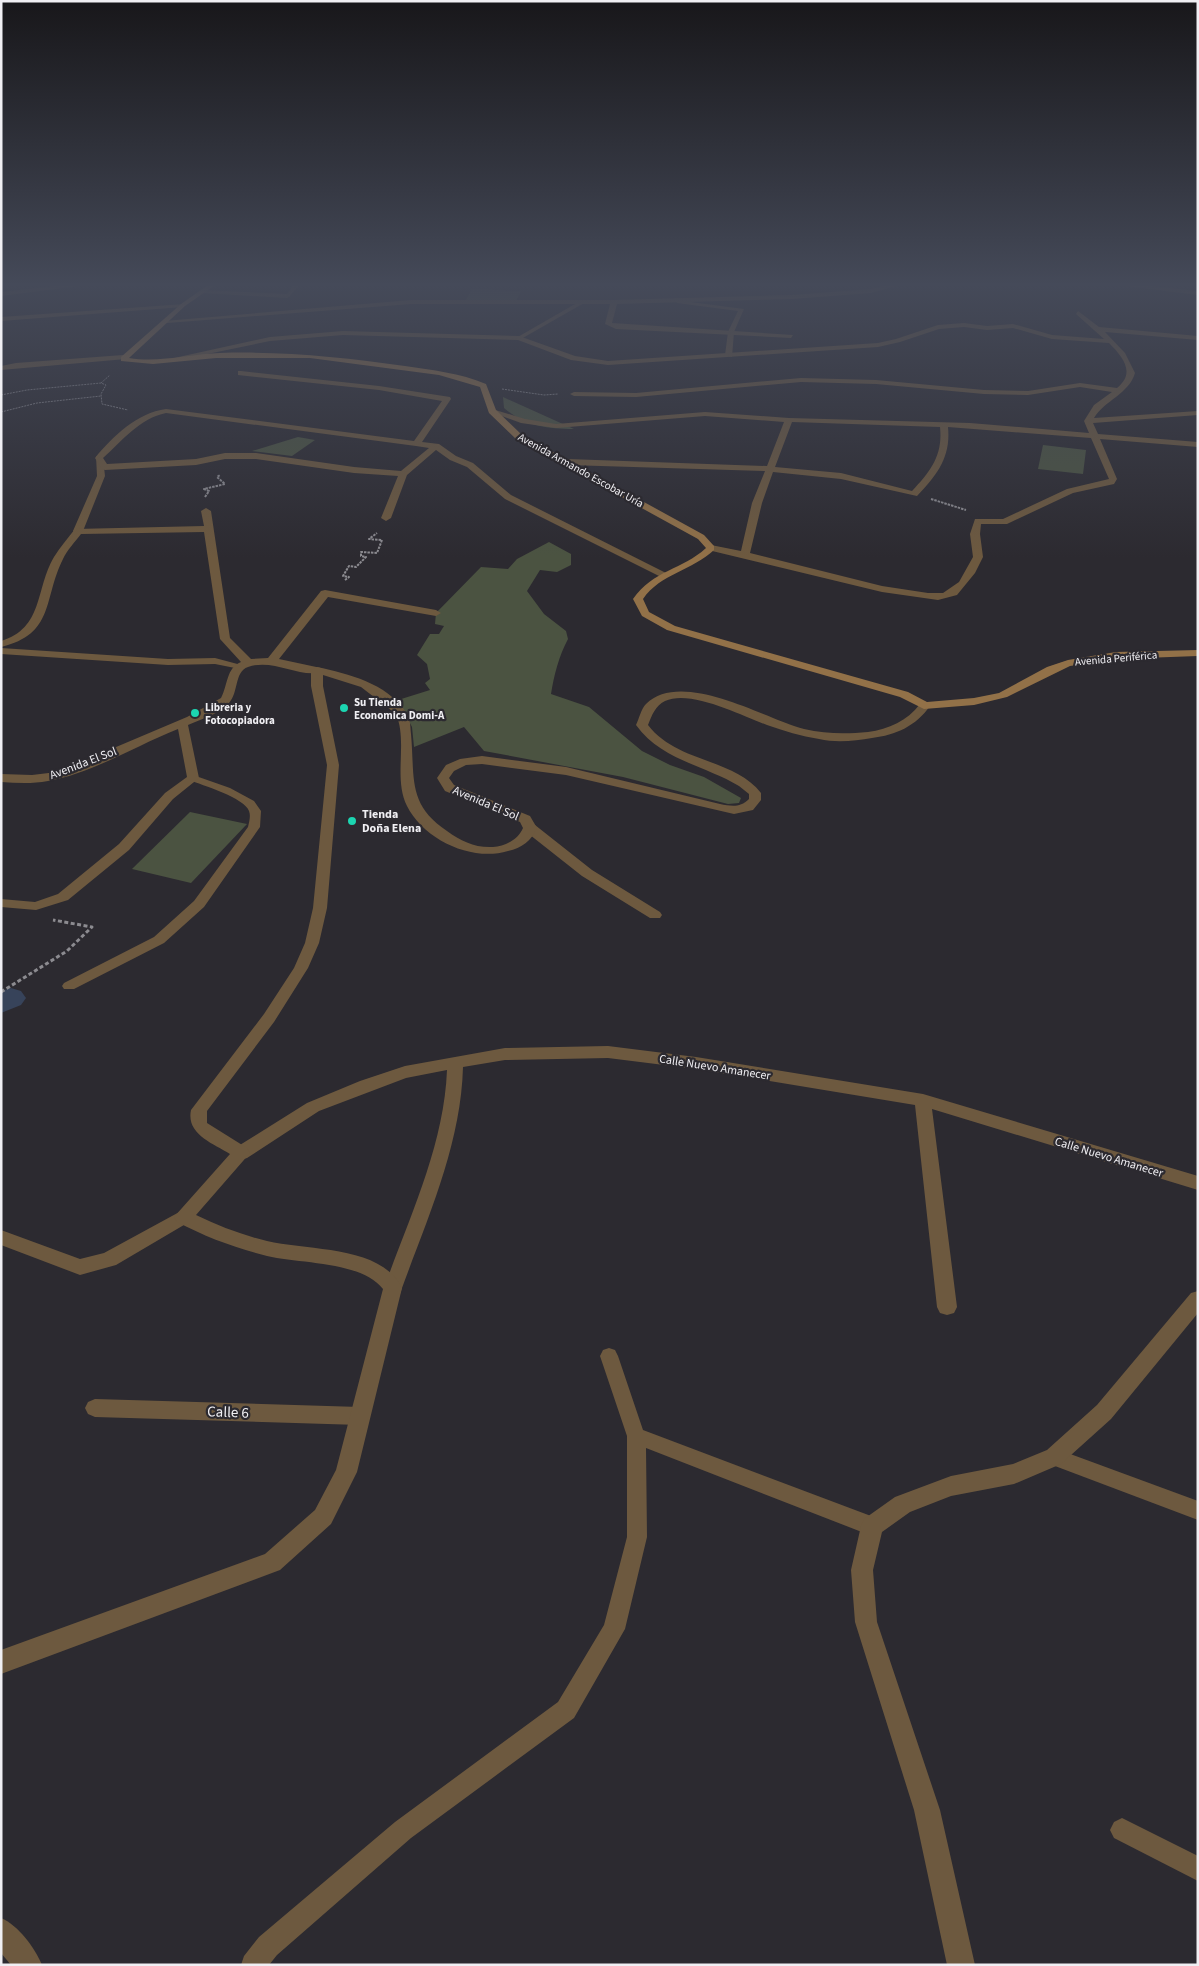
<svg xmlns="http://www.w3.org/2000/svg" width="1199" height="1966" font-family="'Source Sans 3',sans-serif">
  <rect width="100%" height="100%" fill="#2c2a30"/>
  <!-- green -->
  <g fill="#4b5341">
    <path d="M472,289L521,291L516,301L466,300Z"/>
    <path d="M503,397L574,429C545,428 527,427 504,408Z"/>
    <path d="M298,437L315,440L292,456L252,451Z"/>
    <path d="M1043,445L1086,450L1083,474L1038,469Z"/>
    <path d="M549,542L571,554V565L557,572L540,570L527,591L544,614L566,631L568,639C559,656 554,675 551,694L589,707L642,751L670,765L704,777L741,798L739,803L728,804L623,777L484,751L464,727L414,747L412,727L398,700L430,690L425,683L430,679L427,664L417,655L430,634H439L444,626L435,624L436,613L481,567L508,569L517,559Z"/>
    <path d="M190,812L247,824L191,883L132,869Z"/>
  </g>
  <g fill="none" stroke-linecap="round" stroke-linejoin="round">
    <!-- canal -->
    <path fill="#37435a" fill-rule="evenodd" d="M11,988L21,991L26,998L21,1005L1,1013V991Z"/>
    <!-- path-far2 -->
    <g stroke="#8c8b90" stroke-width="1" stroke-dasharray="2 1" stroke-linecap="butt">
      <path d="M101,383L110,375"/>
      <path d="M502,389L544,395L558,394"/>
      <path d="M1,395L27,390L101,383L106,385L101,394L102,404L128,410"/>
      <path d="M1,412L37,403L101,396"/>
    </g>
    <!-- path-far1 -->
    <g stroke="#8c8b90" stroke-width="2" stroke-dasharray="2.5 1" stroke-linecap="butt">
      <path d="M205,497L209,491L204,489L225,484L217,477L220,475"/>
      <path d="M931,499L966,510"/>
      <path d="M345,580L349,577L343,576L349,566L356,567L366,557L361,556V552L377,553L382,540L369,539L377,533"/>
    </g>
    <!-- path -->
    <path stroke="#8c8b90" stroke-width="3" stroke-dasharray="4 2.5" stroke-linecap="butt" d="M1,992L67,951L92,927L53,920"/>
    <!-- service -->
    <g fill="#6d593f" fill-rule="evenodd">
      <path d="M1,648L168,659L215,658L245,666L240,669L215,664L168,665L1,654Z"/>
      <path d="M193,775L230,788L254,801L261,811L260,827L204,907L164,943L74,989H64L62,986L64,983L154,937L194,901L248,827C249,822 251,816 249,811C245,798 202,785 189,780L187,778Z"/>
      <path d="M609,1348L615,1350L618,1356L643,1430L879,1519L882,1526L879,1533L872,1536L646,1448L647,1537L625,1629L574,1718L411,1838L277,1955L269,1965H241L244,1956L259,1937L395,1822L558,1702L604,1625L627,1537V1436L600,1356L603,1350Z"/>
      <path d="M1054,1448L1198,1501V1520L1047,1463L1044,1457L1047,1451Z"/>
      <path d="M1122,1818L1198,1856V1881L1114,1838L1110,1830L1114,1822Z"/>
    </g>
    <!-- pedestrian -->
    <g fill="#6d593f" fill-rule="evenodd">
      <path d="M204,290L287,294L290,296L287,298L202,293Z"/>
      <path d="M582,300L584,303L521,339L516,338Z"/>
      <path d="M675,300L744,309L734,332L732,357L725,355L728,332L738,311L677,303Z"/>
      <path d="M96,456L103,458L105,476L83,531L75,533L73,531L97,476Z"/>
    </g>
    <!-- minor -->
    <g fill="#6d593f" fill-rule="evenodd">
      <path d="M82,283H103L1,296V292Z"/>
      <path d="M295,283H301L289,297H285Z"/>
      <path d="M895,283H906L871,293L792,299L617,304L612,323L793,335L791,338L616,329L605,324L610,304H411L167,323L164,321L411,300H614L792,295L871,289Z"/>
      <path d="M1101,283H1123L1198,291V295Z"/>
      <path d="M185,304L183,307L1,321V317Z"/>
      <path d="M1078,311L1099,327L1198,336V340L1105,332L1125,353L1135,373C1129,394 1105,400 1094,418L1198,411V415L1093,423L1098,434L1198,442V447L1100,439L1117,479L1114,484L1073,493L1007,524H981L980,534L983,557L975,573L957,595L938,600L882,592L708,550V546L711,545L741,551L752,503L765,471L568,465L564,462L568,459L767,466L784,422L705,416L556,428L521,423L488,411L492,409L525,419L556,424L705,412L789,418L970,423L1089,433L1084,421L1094,405L1112,392L1080,387L1028,395L984,394L876,384L801,382L636,397L574,396L570,394L574,392L636,393L801,378L876,380L984,390L1028,391L1080,383L1117,388C1136,373 1123,357 1109,343L1052,339L1013,328L987,330L964,327L939,329L900,342L878,347L608,365L571,360L518,340L343,335L270,341L178,360L174,358L270,337L343,331L519,336L575,356L608,361L878,343L896,339L938,325L964,323L987,326L1013,324L1052,335L1104,339L1076,314ZM792,422L940,427C943,455 931,471 912,491L841,473L775,467ZM948,427L1091,438L1109,479L1067,489L1003,519H975L970,534L973,557L959,582L943,593H928L882,586L750,553L762,503L773,472L841,479L917,496C937,475 951,457 948,427Z"/>
      <path d="M123,355L126,359L1,370V366L16,363Z"/>
      <path d="M241,371L379,386L450,397L451,399L422,442L439,444L456,456L473,463L511,495L670,575L661,577L505,499L467,467L450,460L436,450L407,475L391,518L386,521L381,518L398,476L354,473L256,459H225L196,465L105,470L102,469L95,458C113,436 137,413 166,409L414,441L442,401L379,390L238,375V371ZM166,413L416,446L429,448L401,471L354,467L256,453H225L196,459L107,464L103,458C122,441 140,418 166,413Z"/>
      <path d="M206,508L211,511L230,638L251,659L268,658L321,591L325,590L436,610L441,613L436,616L328,597L279,659L321,668V672C299,678 273,658 248,667C234,672 239,692 229,703C219,714 202,719 188,725L199,778L173,799L129,850L68,900L36,910L1,907V899L35,902L58,894L119,844L165,793L187,777L178,729C135,746 93,773 48,781C32,784 17,783 1,782V774L32,775L57,772L187,717L221,698C228,685 226,668 241,662L220,639L204,532L81,534C75,542 67,550 63,559C43,599 55,634 1,647V641C44,628 35,589 54,557C60,547 68,538 75,529L204,526L201,511Z"/>
      <path d="M530,824L535,825L592,870L660,912L662,915L660,918H650L582,876L525,831L523,828L525,825Z"/>
      <path d="M608,1046L696,1057L923,1094L1198,1176V1190L932,1109L957,1307L954,1313L947,1315L940,1313L937,1307L915,1105L696,1069L608,1058L505,1060L463,1067C461,1144 428,1217 402,1288L400,1294L393,1296L386,1294L384,1288C409,1218 444,1146 447,1070L406,1078L319,1111L247,1158L241,1160L235,1158L232,1153L235,1148L307,1103L360,1081L405,1066L505,1048Z"/>
      <path d="M183,1210L189,1212L192,1217L189,1222L116,1265L80,1275L1,1245V1230L80,1259L104,1253Z"/>
      <path d="M1198,1291V1313L1111,1419L1061,1464L1014,1484L951,1496L910,1512L882,1532L873,1570L877,1622L940,1810L975,1965H947L914,1810L855,1622L851,1570L861,1526L864,1519L895,1497L951,1476L1013,1464L1047,1450L1097,1405L1191,1293Z"/>
      <path d="M95,1399L360,1407L367,1409L370,1416L367,1423L360,1425L95,1417L88,1414L85,1408L88,1402Z"/>
      <path d="M1,1918C18,1925 35,1948 42,1965H11L1,1953Z"/>
    </g>
    <!-- tertiary -->
    <path fill="#6d593f" fill-rule="evenodd" d="M317,667C349,674 386,683 406,712C411,719 410,727 411,734C415,778 407,804 447,831C461,841 475,848 493,847C505,846 518,840 523,828L520,822L445,791L437,778L446,765L460,759L482,756L566,767L720,804C731,806 740,808 749,799V794L739,786C704,765 661,760 636,725C639,719 641,709 646,704C682,669 763,718 804,729C826,734 846,734 868,732C889,729 907,721 920,704H928L930,706C916,726 896,735 872,738C855,741 836,743 819,739C801,736 784,731 767,725C742,716 691,689 665,701C655,706 652,715 648,725C677,763 734,758 761,793V800L753,810L734,814L566,775L482,764L466,765L454,771L449,778L454,785L530,816L537,828C531,841 522,848 508,851C472,862 424,840 407,806C393,778 408,742 396,714L361,687L323,675V686L339,765L327,908L319,943L308,968L274,1022L207,1111V1123L247,1148L250,1153L196,1215C219,1226 242,1235 267,1241C309,1251 381,1245 402,1288L357,1472L331,1524L280,1570L1,1674V1650L265,1554L315,1510L336,1470L383,1289C361,1261 301,1264 267,1256C235,1248 206,1237 177,1222L174,1217L230,1154C212,1143 186,1134 191,1110L264,1014L294,968L305,943L313,908L327,765L311,686V670Z"/>
    <!-- secondary -->
    <path fill="#927148" fill-rule="evenodd" d="M211,283H218L185,306L129,358C159,363 190,354 220,353C283,351 343,357 405,366C432,370 460,373 486,384L496,410L522,435L704,535L714,546V550C693,570 660,574 643,599L649,612L675,626L908,692L927,702L974,698L999,693L1047,667L1068,660L1116,652L1198,650V656L1116,659L1070,666L1007,697L974,705L924,709L900,697L667,630L642,616L633,599C653,570 682,570 706,548L698,539L516,439L489,413L480,387L439,375L310,358H216L153,364L121,361V357L181,304Z"/>
  </g>
  <!-- sky -->
  <linearGradient id="sky" x2="0" y2="1"><stop stop-color="#18171a"/><stop offset="0.51" stop-color="#454a59"/><stop offset="1" stop-color="#454a59" stop-opacity="0"/></linearGradient>
  <rect width="1199" height="558" fill="url(#sky)"/>
  <!-- markers -->
  <g fill="#1cd5b1" stroke="#2c2a30" stroke-width="2">
    <circle cx="344" cy="708" r="5"/>
    <circle cx="195" cy="713" r="5"/>
    <circle cx="352" cy="821" r="5"/>
  </g>
  <g text-anchor="middle" stroke-width="4.5" stroke-linejoin="round" paint-order="stroke">
    <!-- far-street labels -->
    <g font-size="11" fill="#f0eff3" stroke="#2c2a30">
      <text transform="translate(581 470) rotate(29)" y="4">Avenida Armando Escobar Uría</text>
      <text transform="translate(1116 658) rotate(-5)" y="4">Avenida Periférica</text>
    </g>
    <!-- far-poi labels -->
    <g font-size="11" font-weight="bold" fill="#f0eff3" stroke="#2c2a30" text-anchor="start">
      <text x="354" y="706">Su Tienda<tspan x="354" dy="13">Economica Domi-A</tspan></text>
      <text x="205" y="711">Libreria y<tspan x="205" dy="13">Fotocopiadora</tspan></text>
    </g>
    <!-- street labels -->
    <g font-size="12" fill="#f0eff3" stroke="#2c2a30">
      <text transform="translate(83 763) rotate(-21)" y="4">Avenida El Sol</text>
      <text transform="translate(486 803) rotate(23)" y="4">Avenida El Sol</text>
      <text transform="translate(715 1067) rotate(9)" y="4">Calle Nuevo Amanecer</text>
      <text transform="translate(1109 1157) rotate(17)" y="4">Calle Nuevo Amanecer</text>
    </g>
    <!-- poi labels -->
    <g font-size="12" font-weight="bold" fill="#f0eff3" stroke="#2c2a30" text-anchor="start">
      <text x="362" y="818">Tienda<tspan x="362" dy="14">Doña Elena</tspan></text>
    </g>
    <!-- near-street labels -->
    <g font-size="15" fill="#f0eff3" stroke="#2c2a30">
      <text transform="translate(228 1412) rotate(2)" y="5">Calle 6</text>
    </g>
  </g>
  <!-- border -->
  <rect width="1199" height="1966" fill="none" stroke="#f0eff3" stroke-width="5"/>
</svg>
